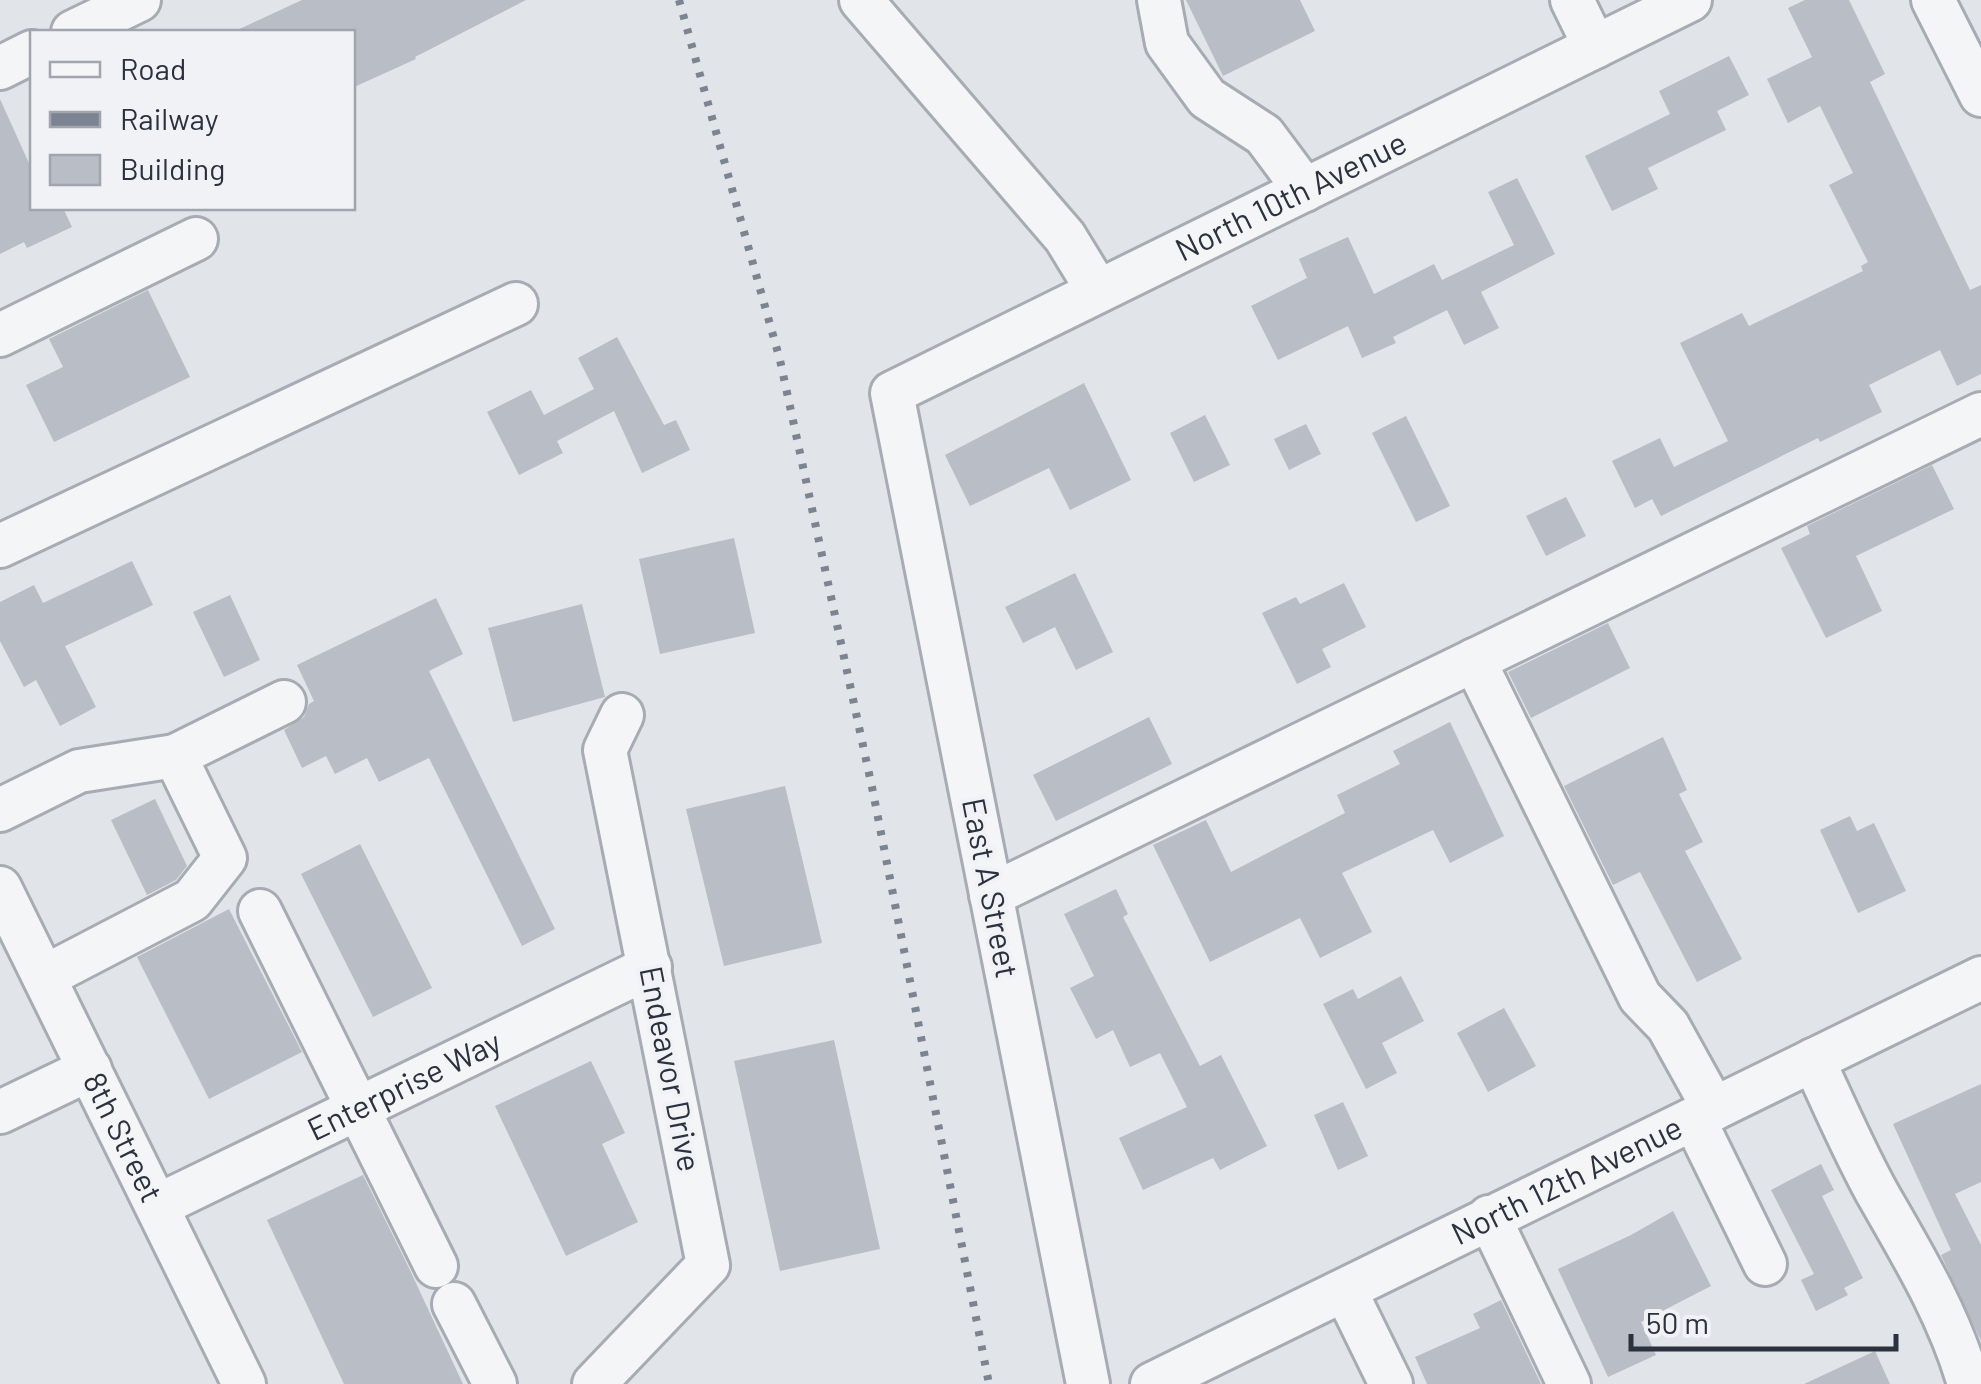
<svg xmlns="http://www.w3.org/2000/svg" width="1981" height="1384" font-family="Barlow,sans-serif">
  <rect width="100%" height="100%" fill="#e1e4e9"/>
  <!-- building -->
  <g fill="#b9bdc5">
    <path d="M302,0H526L415,57L416,59L352,88V32H233Z"/>
    <path d="M1186,0H1300L1315,31L1223,76Z"/>
    <path d="M1805,0H1849L1885,74L1870,82L1970,290L1981,285V374L1957,386L1940,350L1869,385L1882,412L1820,442L1818,438L1661,516L1652,499L1635,508L1612,461L1660,438L1674,467L1728,441L1680,343L1742,313L1749,326L1863,271L1861,266L1868,262L1829,185L1853,173L1820,106L1788,123L1767,79L1812,57L1788,8Z"/>
    <path d="M1729,56L1749,95L1717,111L1726,130L1648,168L1658,189L1612,211L1585,156L1670,114L1659,91Z"/>
    <path d="M0,99L32,170V208H63L72,227L27,248L24,242L0,254Z"/>
    <path d="M1517,178L1555,254L1481,292L1499,328L1464,345L1447,310L1393,337L1396,343L1362,358L1348,326L1278,360L1251,306L1307,278L1299,259L1348,237L1374,294L1434,264L1442,280L1514,245L1488,192Z"/>
    <path d="M148,290L190,377L54,442L26,385L63,367L49,339Z"/>
    <path d="M617,337L664,425L676,420L690,450L642,473L614,411L557,441L563,453L519,475L487,412L531,390L544,415L594,389L578,358Z"/>
    <path d="M1084,383L1131,480L1070,510L1049,468L970,506L945,455Z"/>
    <path d="M1205,415L1230,465L1194,482L1170,433Z"/>
    <path d="M1406,416L1450,506L1416,522L1372,433Z"/>
    <path d="M1306,424L1321,454L1289,470L1274,439Z"/>
    <path d="M1932,465L1954,509L1856,556L1882,611L1826,638L1781,548L1810,534L1807,526Z"/>
    <path d="M1566,497L1586,536L1546,556L1526,516Z"/>
    <path d="M734,538L755,633L660,654L639,559Z"/>
    <path d="M132,561L153,605L65,646L96,707L60,726L36,680L24,687L0,641V602L34,585L43,603Z"/>
    <path d="M1075,573L1113,652L1076,670L1055,627L1023,643L1005,607Z"/>
    <path d="M1344,583L1366,627L1322,649L1331,667L1297,684L1262,613L1296,597L1300,604Z"/>
    <path d="M230,595L260,660L224,677L193,612Z"/>
    <path d="M436,598L463,654L429,671L555,929L522,946L429,758L379,782L367,758L335,774L326,756L302,768L284,730L304,717L309,704L314,701L297,665Z"/>
    <path d="M582,604L605,697L513,722L488,628Z"/>
    <path d="M1608,623L1630,668L1531,718L1508,672Z"/>
    <path d="M1149,717L1172,764L1056,821L1033,775Z"/>
    <path d="M1450,722L1504,836L1450,863L1433,830L1342,873L1372,932L1320,958L1300,918L1210,962L1153,845L1206,820L1231,872L1345,813L1337,795L1400,764L1393,751Z"/>
    <path d="M1663,737L1687,790L1679,794L1703,842L1685,851L1742,959L1697,982L1640,872L1613,885L1564,786Z"/>
    <path d="M785,786L822,943L724,966L686,809Z"/>
    <path d="M155,799L187,866L176,880L147,895L111,820Z"/>
    <path d="M1850,816L1857,831L1874,823L1906,891L1858,913L1820,830Z"/>
    <path d="M360,844L432,988L373,1017L301,874Z"/>
    <path d="M1116,889L1128,914L1123,917L1200,1066L1221,1055L1267,1146L1220,1170L1213,1158L1143,1190L1119,1138L1187,1107L1160,1053L1130,1067L1113,1030L1096,1039L1070,988L1094,976L1064,914Z"/>
    <path d="M229,909L302,1052L209,1099L137,957Z"/>
    <path d="M1401,976L1424,1021L1382,1043L1397,1073L1366,1089L1323,1004L1353,989L1358,999Z"/>
    <path d="M1504,1008L1536,1066L1488,1092L1457,1033Z"/>
    <path d="M834,1040L880,1249L780,1271L734,1061Z"/>
    <path d="M591,1061L625,1133L602,1144L638,1222L566,1256L495,1106Z"/>
    <path d="M1981,1084V1182L1955,1194L1981,1245V1341L1941,1255L1951,1250L1893,1124Z"/>
    <path d="M1343,1102L1368,1156L1338,1170L1314,1115Z"/>
    <path d="M1821,1164L1834,1190L1822,1196L1863,1278L1844,1288L1848,1295L1816,1311L1801,1280L1814,1274L1771,1190Z"/>
    <path d="M363,1175L408,1266L463,1384H344L267,1220Z"/>
    <path d="M1673,1211L1711,1286L1641,1322L1656,1355L1608,1377L1558,1269L1631,1235Z"/>
    <path d="M1501,1300L1541,1384H1427L1415,1357L1480,1328L1473,1314Z"/>
    <path d="M1875,1351L1890,1384H1804Z"/>
  </g>
  <g fill="none" stroke-linecap="round" stroke-linejoin="round">
    <!-- minor casing -->
    <g stroke="#a7abb3" stroke-width="48">
      <g id="minor">
        <path d="M861,0L1065,237L1098,291"/>
        <path d="M1159,0L1167,43L1207,98L1264,135L1305,190"/>
        <path d="M1572,0L1595,47"/>
        <path d="M1933,0L1981,95"/>
        <path d="M73,32L139,0"/>
        <path d="M0,68L32,52"/>
        <path d="M0,335L196,239"/>
        <path d="M0,546L516,304"/>
        <path d="M1474,660L1640,997L1668,1026L1714,1109"/>
        <path d="M175,756L284,702"/>
        <path d="M0,810L79,771L175,756L225,858L192,900L44,977"/>
        <path id="s1" d="M0,888L244,1384"/>
        <path d="M991,895L1981,414"/>
        <path d="M260,911L436,1266"/>
        <path d="M1813,1060C1835,1106 1855,1154 1880,1198C1914,1257 1950,1317 1969,1384"/>
        <path d="M0,1112L90,1069"/>
        <path d="M1694,1119L1765,1264"/>
        <path id="s2" d="M157,1206L650,967"/>
        <path d="M1489,1217L1569,1384"/>
        <path d="M1345,1290L1391,1384"/>
        <path d="M454,1304L495,1384"/>
        <path d="M594,1384L708,1265L605,750L622,715"/>
        <path id="s3" d="M1088,1384L892,393L1690,0"/>
        <path id="s4" d="M1152,1384L1981,978"/>
      </g>
    </g>
    <!-- minor -->
    <use href="#minor" stroke="#f3f5f7" stroke-width="42"/>
    <!-- rail -->
    <path stroke="#7c8391" stroke-width="8" stroke-dasharray="5 10" stroke-linecap="butt" d="M679,0L780,360L873,792L989,1384"/>
  </g>
  <g text-anchor="middle" stroke-width="8" stroke-linejoin="round" paint-order="stroke">
    <!-- street labels -->
    <g font-size="32" fill="#2b313f" stroke="#f0f2f6">
      <text dy="11" stroke="none"><textPath href="#s3" startOffset="1455">North 10th Avenue</textPath></text>
      <text transform="translate(990 888) rotate(79)" y="11">East A Street</text>
      <text transform="translate(670 1069) rotate(79)" y="11">Endeavor Drive</text>
      <text dy="11" stroke="none"><textPath href="#s2" startOffset="275">Enterprise Way</textPath></text>
      <text dy="11" stroke="none"><textPath href="#s1" startOffset="278">8th Street</textPath></text>
      <text dy="11" stroke="none"><textPath href="#s4" startOffset="462">North 12th Avenue</textPath></text>
    </g>
  </g>
  <!-- legend -->
  <rect x="30" y="30" width="325" height="180" fill="#f0f2f6" stroke="#a1a5ad" stroke-width="2.5"/>
  <rect x="50" y="62" width="50" height="15" fill="#f3f5f7" stroke="#a1a5ad" stroke-width="2.5"/>
  <text x="120" y="80" font-size="30" fill="#2b313f">Road</text>
  <rect x="50" y="112" width="50" height="15" fill="#7c8391" stroke="#a1a5ad" stroke-width="2.5"/>
  <text x="120" y="130" font-size="30" fill="#2b313f">Railway</text>
  <rect x="50" y="155" width="50" height="30" fill="#b9bdc5" stroke="#a1a5ad" stroke-width="2.5"/>
  <text x="120" y="180" font-size="30" fill="#2b313f">Building</text>
  <!-- scale -->
  <path d="M1631 1334v15h265v-15" fill="none" stroke="#2b313f" stroke-width="5"/>
  <text x="1646" y="1334" font-size="30" fill="#2b313f" stroke="#f0f2f6" stroke-width="8" paint-order="stroke">50 m</text>
</svg>
